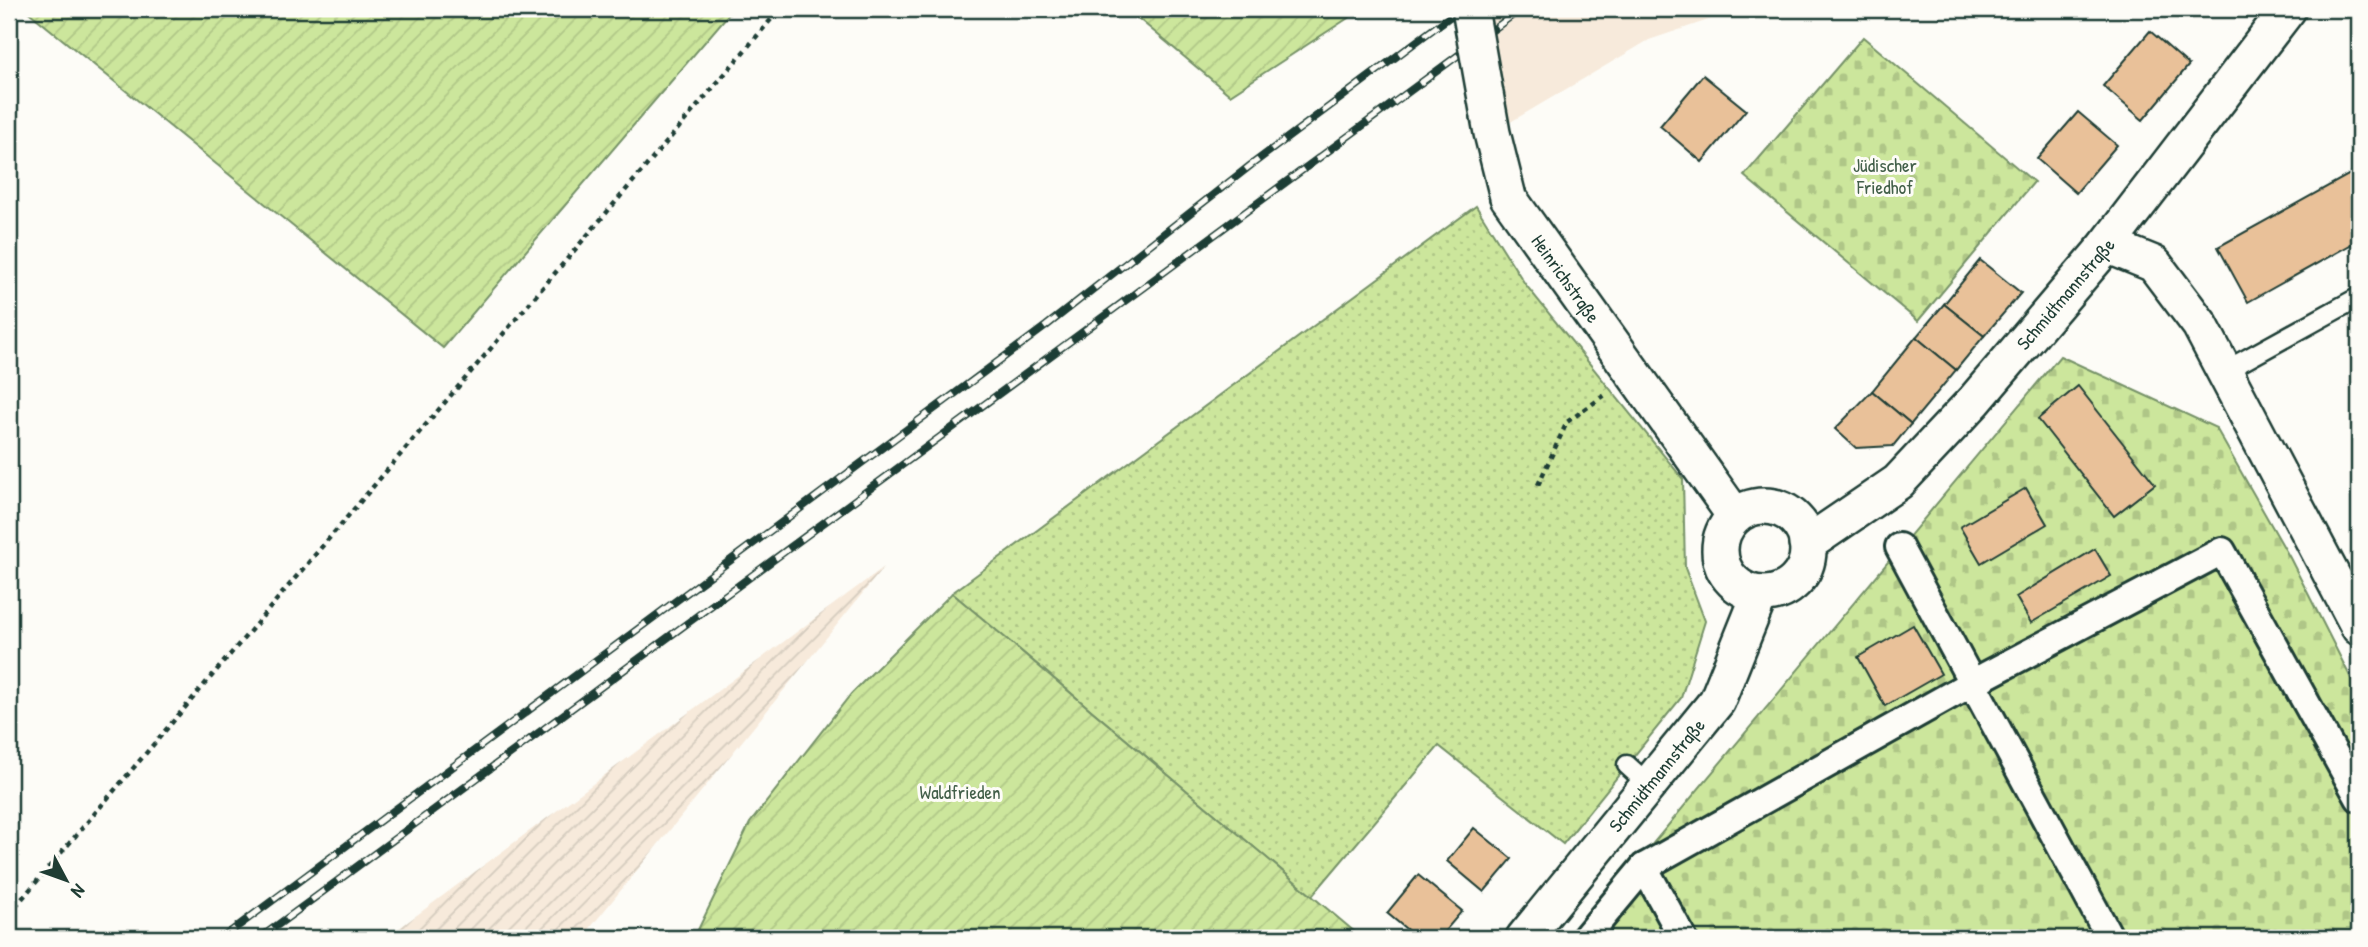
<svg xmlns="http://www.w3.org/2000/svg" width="2368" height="947" font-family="'Patrick Hand',sans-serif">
  <defs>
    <pattern id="industrial-furrows" width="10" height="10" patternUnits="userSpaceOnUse" patternTransform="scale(1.75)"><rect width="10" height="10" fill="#f7eadb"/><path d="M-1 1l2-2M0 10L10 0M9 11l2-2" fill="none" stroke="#d3cabd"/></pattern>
    <pattern id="grass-dots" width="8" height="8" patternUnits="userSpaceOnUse" patternTransform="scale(1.75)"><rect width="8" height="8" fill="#cce69c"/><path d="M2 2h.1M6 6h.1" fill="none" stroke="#afc687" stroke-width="1.8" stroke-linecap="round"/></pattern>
    <pattern id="cemetery-stones" width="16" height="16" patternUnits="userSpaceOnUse" patternTransform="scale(1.75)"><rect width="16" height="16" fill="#cce69c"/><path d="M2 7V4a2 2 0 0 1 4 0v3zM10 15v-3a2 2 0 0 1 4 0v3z" fill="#afc687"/></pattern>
    <pattern id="garden-furrows" width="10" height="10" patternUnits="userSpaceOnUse" patternTransform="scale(1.75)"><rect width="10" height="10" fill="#cce69c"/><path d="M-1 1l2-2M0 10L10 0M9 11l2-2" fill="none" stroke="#afc687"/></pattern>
  </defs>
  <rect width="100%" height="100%" fill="#fdfcf7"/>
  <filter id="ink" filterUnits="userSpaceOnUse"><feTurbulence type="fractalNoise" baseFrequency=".0143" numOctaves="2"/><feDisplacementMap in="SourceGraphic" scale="14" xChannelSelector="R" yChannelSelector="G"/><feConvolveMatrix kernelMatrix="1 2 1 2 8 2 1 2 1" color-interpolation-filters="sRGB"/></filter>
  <g filter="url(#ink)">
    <!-- built -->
    <path fill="#f7eadb" d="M1470,9H1741L1649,40L1492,133Z"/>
    <!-- industrial -->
    <path fill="url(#industrial-furrows)" d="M884,567L582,938H386Z"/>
    <!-- grass -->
    <path fill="url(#grass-dots)" stroke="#769268" stroke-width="2" d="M1476,206L1525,284L1683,479L1685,568L1705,621L1681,698L1563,844L1439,746L1312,896L952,593Z"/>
    <!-- cemetery -->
    <g fill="url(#cemetery-stones)" stroke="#769268" stroke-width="2">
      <path d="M1863,37L2034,182L1918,321L1744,176Z"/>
      <path d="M2060,356L2216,428L2290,558L2359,694V938H1574Z"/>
    </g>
    <!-- garden -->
    <g fill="url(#garden-furrows)" stroke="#769268" stroke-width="2">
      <path d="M25,9H733L443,348Z"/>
      <path d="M1127,9H1362L1230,95Z"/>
      <path d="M952,593L1312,896L1362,938H694L750,823L851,694Z"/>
    </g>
    <!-- building -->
    <g fill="#e9c199" stroke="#1f3d34" stroke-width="2">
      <path d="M2150,31L2189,65L2143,120L2103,86Z"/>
      <path d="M1703,75L1746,110L1702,162L1660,126Z"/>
      <path d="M2078,112L2117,145L2076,193L2037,159Z"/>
      <path d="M2359,169V240L2248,302L2218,247Z"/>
      <path d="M1980,260L2021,293L1984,336L1944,304Z"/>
      <path d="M1944,304L1984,336L1956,370L1916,337Z"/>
      <path d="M1916,337L1956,370L1911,424L1872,391Z"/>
      <path d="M2078,386L2155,484L2114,516L2038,419Z"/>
      <path d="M1872,391L1911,424L1893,446L1856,448L1835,429Z"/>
      <path d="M2026,488L2047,524L1981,563L1960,527Z"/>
      <path d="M2095,549L2111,576L2031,623L2016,597Z"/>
      <path d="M1913,625L1941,674L1885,706L1858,657Z"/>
      <path d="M1474,828L1512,859L1484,892L1447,861Z"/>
      <path d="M1418,875L1462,911L1439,938H1417L1387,913Z"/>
    </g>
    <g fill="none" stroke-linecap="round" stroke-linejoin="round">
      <!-- service casing -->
      <g stroke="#1f3d34" stroke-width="23">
        <g id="service">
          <path d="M2223,372L2359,297"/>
          <path d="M1627,765L1649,785"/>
        </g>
      </g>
      <!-- pedestrian casing -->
      <g stroke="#1f3d34" stroke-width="32">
        <g id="pedestrian">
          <path d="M1899,547L2110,938"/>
          <path d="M1585,938L1644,867"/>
          <path d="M1683,938L1644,867L1972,683L2222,551L2359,798"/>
        </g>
      </g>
      <!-- minor casing -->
      <g stroke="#1f3d34" stroke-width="40">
        <g id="minor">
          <path id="s1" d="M1508,197L1735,516"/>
          <path d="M2107,245L2154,264L2200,325L2359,627"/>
          <circle cx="1764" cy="550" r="44"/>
          <path id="s2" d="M1807,544L1898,482L1975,400L2107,245L2288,9"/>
          <path id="s3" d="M1524,938L1717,701L1760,594"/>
        </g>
      </g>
      <!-- path -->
      <g stroke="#1f3d34" stroke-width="4.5" stroke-dasharray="5 5" stroke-linecap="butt">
        <path d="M1538,485L1567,422L1605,395"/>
        <path d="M9,914L780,9"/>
      </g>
      <!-- service -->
      <use href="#service" stroke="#fdfcf7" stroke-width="18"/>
      <!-- pedestrian -->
      <use href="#pedestrian" stroke="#fdfcf7" stroke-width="26"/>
      <!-- minor -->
      <use href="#minor" stroke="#fdfcf7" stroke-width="35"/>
      <!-- rail casing -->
      <g stroke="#1f3d34" stroke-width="8">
        <g id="rail">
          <path d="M222,938L1046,326L1251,165L1460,9"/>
          <path d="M260,938L1521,9"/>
        </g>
      </g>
      <!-- rail -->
      <use href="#rail" stroke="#fdfcf7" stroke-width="5" stroke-dasharray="16" stroke-linecap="butt"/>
      <!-- minor-bridge casing -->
      <g stroke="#1f3d34" stroke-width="40" stroke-linecap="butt">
        <path id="minor-bridge" d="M1470,9L1492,133L1508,197"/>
      </g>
      <!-- minor-bridge -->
      <use href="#minor-bridge" stroke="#fdfcf7" stroke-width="35"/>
    </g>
  </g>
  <g text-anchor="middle" stroke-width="6" stroke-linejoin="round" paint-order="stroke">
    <!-- park labels -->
    <g font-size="19" fill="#425f49" stroke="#fdfcf7">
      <text x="1885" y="172">Jüdischer<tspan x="1885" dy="22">Friedhof</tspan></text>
      <text x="960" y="799">Waldfrieden</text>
    </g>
    <!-- street labels -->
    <g font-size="19" fill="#1f3d34" stroke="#fdfcf7">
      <text dy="7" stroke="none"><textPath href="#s1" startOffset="100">Heinrichstraße</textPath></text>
      <text dy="7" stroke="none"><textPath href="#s2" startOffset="362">Schmidtmannstraße</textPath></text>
      <text dy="7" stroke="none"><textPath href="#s3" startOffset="210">Schmidtmannstraße</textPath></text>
    </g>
  </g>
  <!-- margin -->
  <rect width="2368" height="947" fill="none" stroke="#fdfcf7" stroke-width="35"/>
  <rect x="18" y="18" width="2333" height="912" fill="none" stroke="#1f3d34" stroke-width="2.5" filter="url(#ink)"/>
  <!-- north arrow -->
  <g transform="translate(66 880) rotate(131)" stroke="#fdfcf7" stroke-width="5" paint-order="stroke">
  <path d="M0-5L12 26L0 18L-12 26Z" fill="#1f3d34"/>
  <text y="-10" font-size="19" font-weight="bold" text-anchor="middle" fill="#1f3d34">N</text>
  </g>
</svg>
